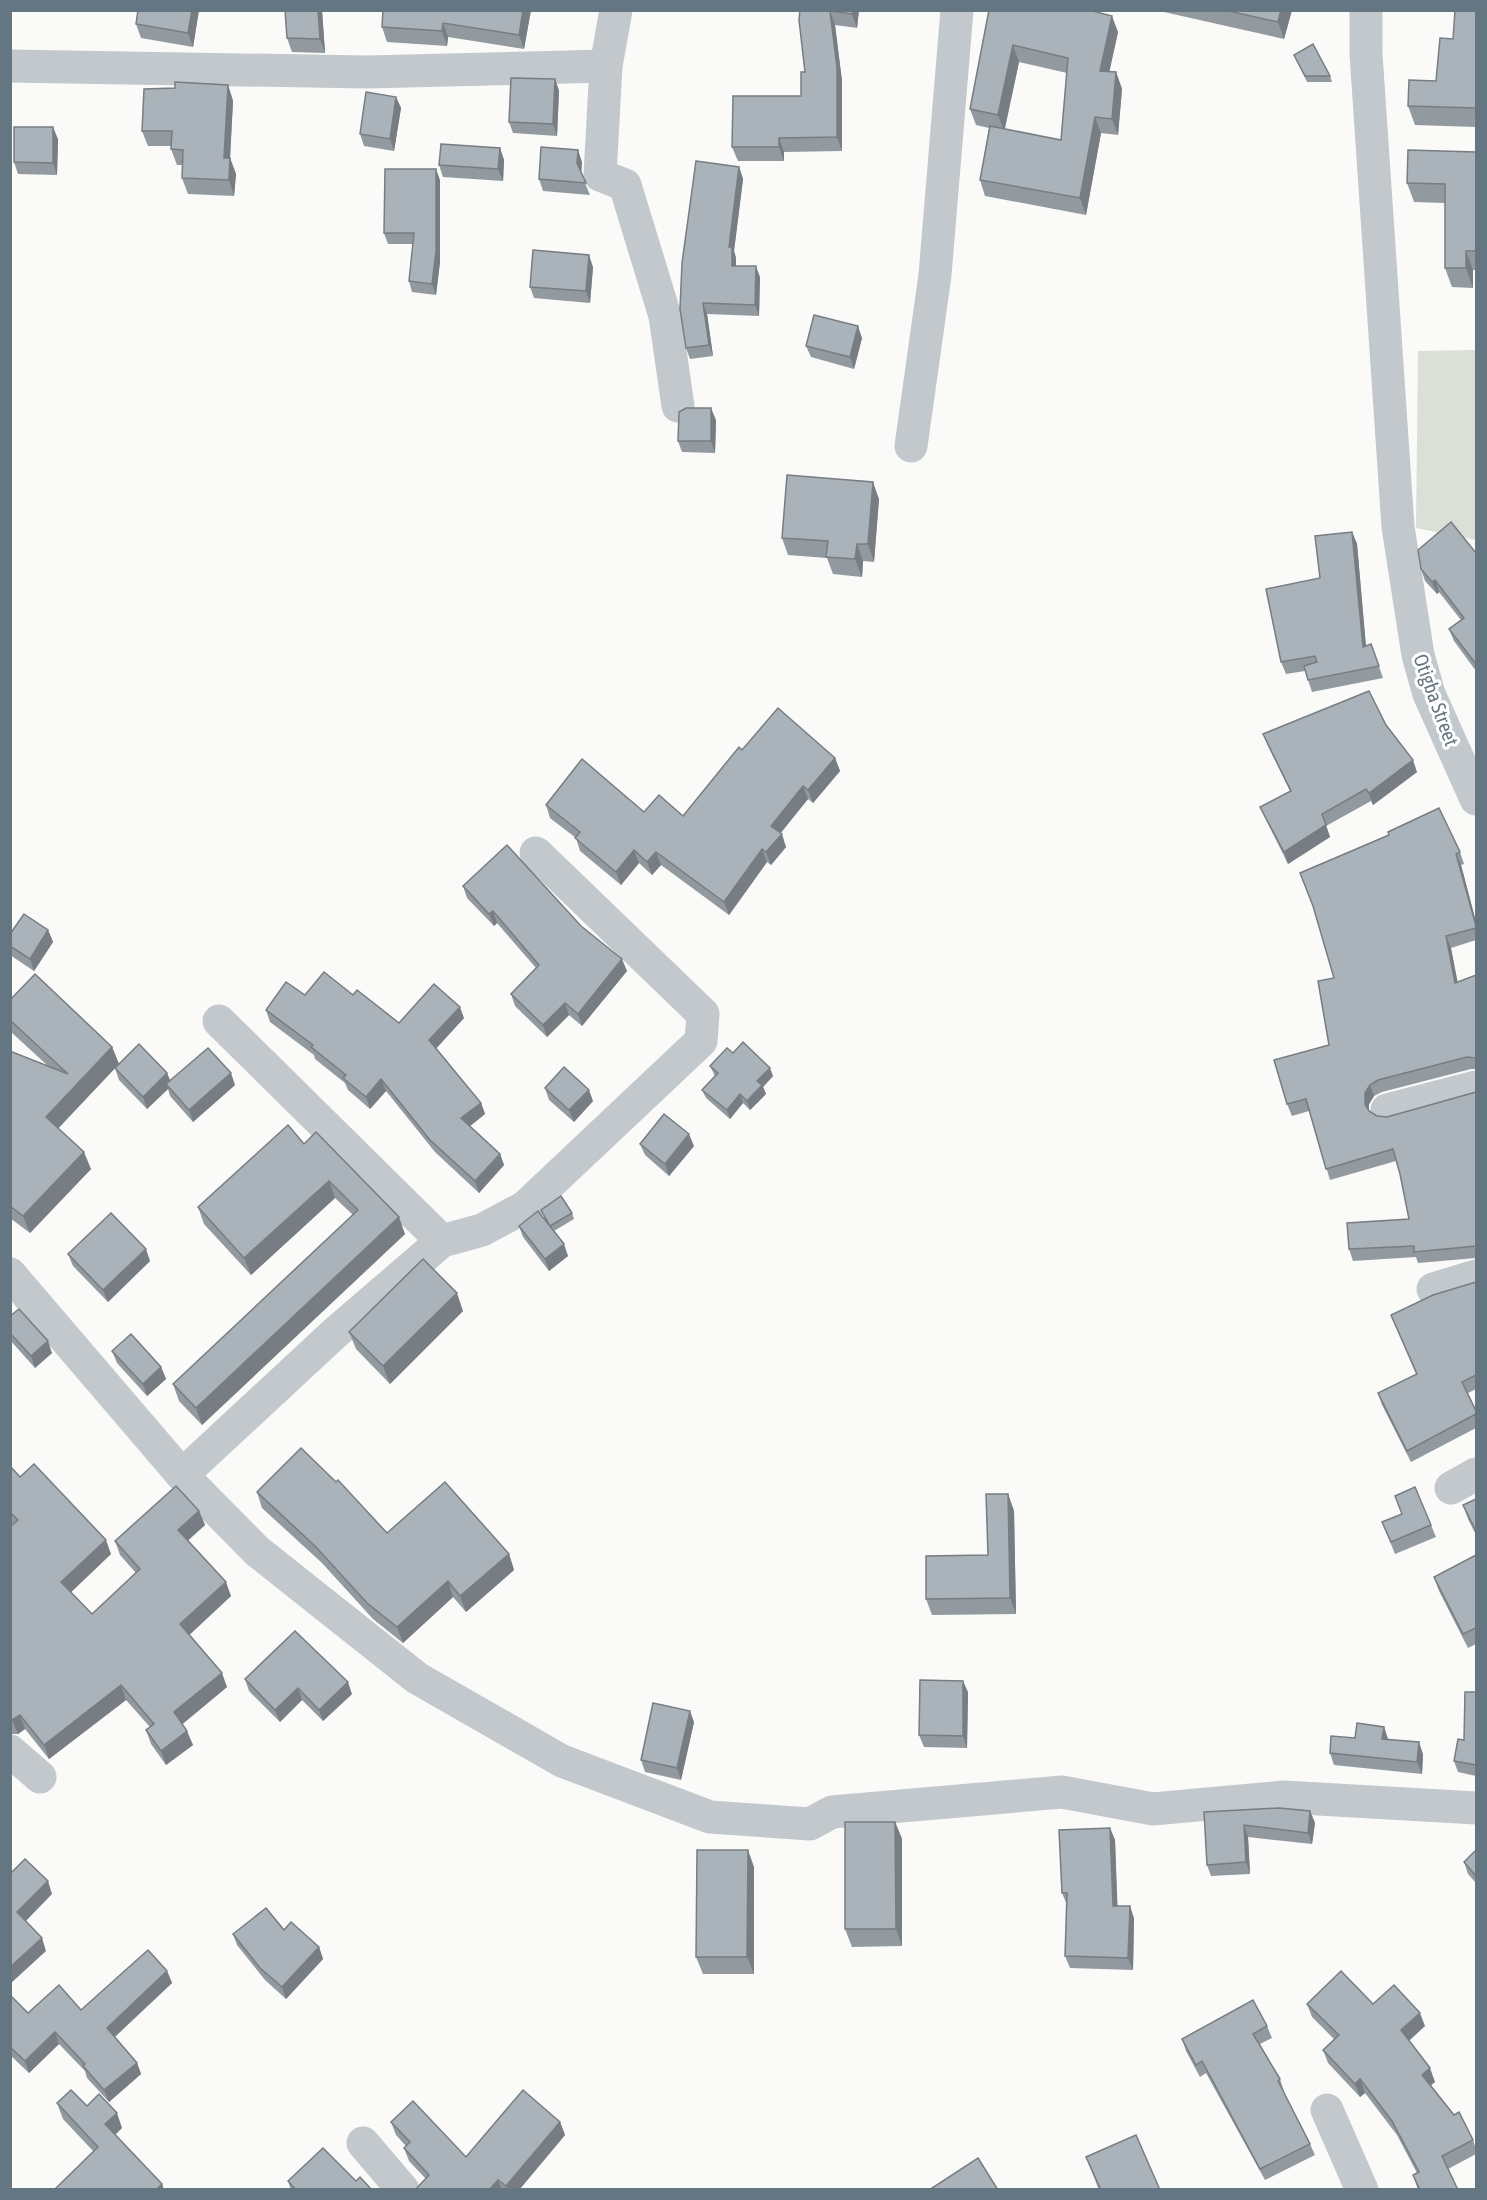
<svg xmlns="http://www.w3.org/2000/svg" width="1487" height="2200" font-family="'Asap Condensed',sans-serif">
  <rect width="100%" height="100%" fill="#fafaf8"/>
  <!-- green -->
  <path fill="#dadfd7" d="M1476,350V540L1416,528L1418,351Z"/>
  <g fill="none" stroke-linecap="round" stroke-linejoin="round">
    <!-- minor -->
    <g stroke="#c3c8cc" stroke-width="33">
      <path d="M616,10L606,66L600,175L625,185L665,316L678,406"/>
      <path d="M1366,10V54L1398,527L1418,655L1429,694L1476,799"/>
      <path d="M10,66L367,72L606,66"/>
      <path d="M911,446L935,275L957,10"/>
      <path d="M219,1021L442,1241"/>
      <path d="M1387,1110L1476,1087"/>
      <path d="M10,1274L182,1475L257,1551L417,1678L562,1761L710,1817L810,1824L832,1812L1062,1792L1153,1809L1284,1797L1476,1808"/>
      <path d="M1433,1289L1476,1276"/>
      <path d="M182,1475L335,1333L442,1241L482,1230L525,1207L701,1041L703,1014L536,853"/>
      <path d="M1451,1488L1476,1474"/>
      <path d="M10,1751L40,1777"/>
      <path d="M1327,2110L1362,2190"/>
      <path d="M363,2143L403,2190"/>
    </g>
  </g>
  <!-- wall -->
  <g fill="#929a9f" fill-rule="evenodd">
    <path d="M199,10L193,47L141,38L136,24Z"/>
    <path d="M322,10L325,53L292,52L287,38Z"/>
    <path d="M531,10L524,49L448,37L447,46L387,42L382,27Z"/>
    <path d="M800,10H859L857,28L835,25L842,81V151L784,152V161H738L732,147L801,96L805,72Z"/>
    <path d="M989,10L1118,32L1109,72H1116L1122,89L1118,135L1101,133L1086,215L985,196L980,180L989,128L976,125L970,109ZM1019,62L1067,73L1061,140L1005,129Z"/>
    <path d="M1155,10H1292L1284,39Z"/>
    <path d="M1476,10V127L1415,125L1408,106L1436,81L1453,39Z"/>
    <path d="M1294,55L1330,76L1332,82H1307Z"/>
    <path d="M555,79L559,91L557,136L513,133L509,122Z"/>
    <path d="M228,85L233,101L230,158L236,174L234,196L188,194L182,178L183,165H177L171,149L172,146H148L142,131Z"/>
    <path d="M396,97L401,108L394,151L364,146L360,134Z"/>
    <path d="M58,139L57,175L18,174L14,162Z"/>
    <path d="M500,148L504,160L503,181L443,177L439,165Z"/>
    <path d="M1476,152V270H1473V288L1452,287L1445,268V203L1414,202L1407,183Z"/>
    <path d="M582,162L581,173L590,195L543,191L539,179Z"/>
    <path d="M739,167L743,179L734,251L736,258V266L760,277L759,316L707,314L713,356L690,359L686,348Z"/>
    <path d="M440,180V262L436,295L412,292L409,281L413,244H388L384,233Z"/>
    <path d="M593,267L590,303L534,298L530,287Z"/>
    <path d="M862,338L854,369L811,357L806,346Z"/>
    <path d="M716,420L715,453L682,452L678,441Z"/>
    <path d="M879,499L874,562L863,561L862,577L833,574L827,558L788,555L782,538Z"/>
    <path d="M1352,532L1357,544L1366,646L1371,644L1383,678L1312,692L1305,671L1286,674L1281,662L1320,578Z"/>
    <path d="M1476,553V671L1454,641L1449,629L1461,620L1439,592L1437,594L1425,581L1421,569Z"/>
    <path d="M1386,725L1417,772L1373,805L1371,801L1326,826L1330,837L1288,864L1265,818L1260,807L1290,791L1268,746L1263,734Z"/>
    <path d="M742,750L835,758L840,771L813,803L808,799L780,833L786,847L771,865L767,862L729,915L661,865L652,875L639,863L621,885L580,851L576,838L550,818L546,805L644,812L683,816Z"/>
    <path d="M1389,835L1460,852L1464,864L1461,865L1476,922V940L1451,948L1457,982L1476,975V1069H1471L1382,1092L1374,1096L1369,1104V1111L1377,1116L1387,1117L1476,1092V1258L1418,1263L1416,1257L1353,1261L1349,1249L1409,1219L1400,1174L1396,1161L1330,1180L1309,1111L1292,1116L1287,1104L1329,1045L1334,978Z"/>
    <path d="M463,886L581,926L627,971L582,1026L569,1015L547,1037L515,1006L511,994L536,968L497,923L494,926L467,898Z"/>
    <path d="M48,930L53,942L34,971L10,955V934Z"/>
    <path d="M305,995H353L399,1023L464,1018L436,1048L481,1103L485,1114L470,1126L500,1154L504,1165L479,1193L435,1152L386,1091L370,1109L348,1090L345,1083L315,1059L314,1055L270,1022L266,1010Z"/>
    <path d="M10,1000L112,1047L119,1064L167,1073L170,1081L235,1085L193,1122L170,1096L168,1089L147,1109L119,1080L115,1068L58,1128L91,1169L30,1233L10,1218V1051L48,1066L10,1031Z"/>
    <path d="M733,1053L773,1076L763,1087L766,1094L750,1110L743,1103L730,1119L706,1098L702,1090L715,1076L710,1066Z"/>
    <path d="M545,1088L593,1101L574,1122L549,1100Z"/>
    <path d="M304,1144L405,1234L202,1425L179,1401L173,1384L353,1215L335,1198L251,1275L204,1224L198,1207Z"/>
    <path d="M640,1144L694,1146L669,1176L645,1155Z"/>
    <path d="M541,1210L572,1213L574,1219L554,1231L568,1256L549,1271L523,1237L519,1226L546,1221Z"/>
    <path d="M68,1254L150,1261L108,1302L73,1266Z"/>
    <path d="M1476,1282V1389L1468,1393L1476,1411V1428L1411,1462L1382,1405L1378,1393L1416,1374L1391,1315Z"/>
    <path d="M463,1311L390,1384L356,1349L349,1332Z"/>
    <path d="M10,1316L52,1353L35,1368L10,1340Z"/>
    <path d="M112,1351L161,1367L166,1379L147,1396L117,1363Z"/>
    <path d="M10,1466L20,1477L111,1554L71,1592L92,1614L136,1573L120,1555L115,1541L199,1511L205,1525L187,1541L231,1596L189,1635L227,1687L182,1724L193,1745L166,1765L151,1744L146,1730L150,1727L126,1700L49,1759L25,1729L18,1734H10V1527L13,1524L10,1521Z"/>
    <path d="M257,1492L387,1533L509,1554L514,1570L466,1612L453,1597L403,1643L373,1619L322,1563L262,1508Z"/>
    <path d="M1008,1494L1014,1511L1016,1614L932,1615L926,1599L988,1555Z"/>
    <path d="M1395,1496L1431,1525L1436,1537L1395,1554L1382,1522L1402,1514Z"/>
    <path d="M1476,1499V1535L1468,1519L1463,1505Z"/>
    <path d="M1476,1555V1644L1468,1648L1439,1591L1434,1577Z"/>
    <path d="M245,1679L352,1694L323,1721L302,1700L280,1722L249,1691Z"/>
    <path d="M968,1692L967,1748L924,1747L919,1735Z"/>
    <path d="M1476,1692V1776L1458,1772L1454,1761L1464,1740Z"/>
    <path d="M694,1722L681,1780L645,1772L641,1760Z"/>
    <path d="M1384,1727L1388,1740L1423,1754L1422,1774L1334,1765L1330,1753L1355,1738Z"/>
    <path d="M1310,1811L1315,1823L1312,1844L1248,1837L1250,1874L1211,1876L1207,1865L1204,1812Z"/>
    <path d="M895,1822L902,1839V1946L852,1947L845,1929Z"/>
    <path d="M1110,1828L1115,1840L1117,1906L1134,1918L1133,1970L1070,1968L1065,1956L1067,1905L1062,1893Z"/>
    <path d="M1476,1850V1883L1468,1874L1464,1862Z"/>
    <path d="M754,1867V1974H703L696,1957Z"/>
    <path d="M284,1930L319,1947L323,1959L286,1999L265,1980L237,1945L233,1934Z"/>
    <path d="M167,1971L172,1983L115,2037L137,2063L141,2074L109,2102L87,2078L85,2071L59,2044L29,2073L10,2055V1995L28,2013L81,2010Z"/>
    <path d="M1307,2004H1373L1425,2026L1409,2041L1435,2082L1431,2085L1473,2140L1476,2149V2154L1448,2169L1458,2190H1418L1413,2175L1417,2173L1397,2135L1365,2093L1360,2097L1328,2063L1323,2050L1334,2039L1312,2017Z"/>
    <path d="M1267,2026L1272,2038L1260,2044L1280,2079L1284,2091V2092L1310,2144L1315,2155L1265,2180L1206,2073L1200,2077L1186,2051L1182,2039Z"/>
    <path d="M57,2103L87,2106L122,2128L115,2135L162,2184L164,2190H54L94,2152L63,2119Z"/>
    <path d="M391,2122L466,2157L560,2122L565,2135L519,2190H415L426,2179L409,2161L404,2148L406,2146L396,2135Z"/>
    <path d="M1086,2157L1160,2190H1099Z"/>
    <path d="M288,2181H356L372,2190H291Z"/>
  </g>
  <!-- shaded-wall -->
  <g fill="#777d82">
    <path d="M192,10H199L193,47L188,33Z"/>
    <path d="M318,10H322L325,53L320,39Z"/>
    <path d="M523,10H531L524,49L519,35Z"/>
    <path d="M853,10H859L857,28L852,14Z"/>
    <path d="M1281,10H1292L1284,39L1278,22Z"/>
    <path d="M830,11L835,25L842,81V151L837,137Z"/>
    <path d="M1112,16L1118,32L1106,87L1100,71Z"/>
    <path d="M443,23L448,37L447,46L442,31Z"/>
    <path d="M1013,45L1019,62L1004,131L998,115Z"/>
    <path d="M1116,72L1122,89L1118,135L1112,119Z"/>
    <path d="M555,79L559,91L557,136L553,124Z"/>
    <path d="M228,85L233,101L230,158L236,174L234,196L229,180L224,158Z"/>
    <path d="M396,97L401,108L394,151L390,139Z"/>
    <path d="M1095,117L1101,133L1086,215L1080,198Z"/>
    <path d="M53,127L58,139L57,175L53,163Z"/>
    <path d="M779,138L784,152V161L779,147Z"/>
    <path d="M500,148L504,160L503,181L498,169Z"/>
    <path d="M578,150L582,162L581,175L577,163Z"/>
    <path d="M739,167L743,179L734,251L736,258V277L732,266L729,247Z"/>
    <path d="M436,169L440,180V262L436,295L432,284Z"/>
    <path d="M1466,251L1473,270V288L1466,268Z"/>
    <path d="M589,255L593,267L590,303L586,291Z"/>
    <path d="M756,266L760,277L759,316L755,305Z"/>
    <path d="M703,303L707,314L713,356L709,345Z"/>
    <path d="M858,326L862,338L854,369L850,357Z"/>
    <path d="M711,408L716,420L715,453L711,441Z"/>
    <path d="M873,482L879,499L874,562L868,544Z"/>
    <path d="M1352,532L1357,544L1367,659L1363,647Z"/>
    <path d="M857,544L863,561L862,577L855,559Z"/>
    <path d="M1435,580L1439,592L1437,594L1432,582Z"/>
    <path d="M835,758L840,771L813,803L808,790Z"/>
    <path d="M1413,760L1417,772L1373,805L1369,793Z"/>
    <path d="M803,786L808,799L776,839L771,826Z"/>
    <path d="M1326,825L1330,837L1288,864L1284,852Z"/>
    <path d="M782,834L786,847L771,865L766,852Z"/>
    <path d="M762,849L767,862L729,915L724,902Z"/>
    <path d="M634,850L639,863L621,885L616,872Z"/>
    <path d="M656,852L661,865L652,875L647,862Z"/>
    <path d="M1456,854L1461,865L1476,922V926Z"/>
    <path d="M493,911L497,923L494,926L489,914Z"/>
    <path d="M48,930L53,942L34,971L30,959Z"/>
    <path d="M1446,936L1451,948L1460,994L1455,983Z"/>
    <path d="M622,959L627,971L582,1026L578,1014Z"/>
    <path d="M565,1003L569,1015L547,1037L543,1025Z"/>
    <path d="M460,1007L464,1018L434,1051L429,1040Z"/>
    <path d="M112,1047L119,1064L53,1134L46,1117Z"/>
    <path d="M770,1068L773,1076L763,1087L766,1094L750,1110L747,1101L757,1081Z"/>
    <path d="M167,1073L172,1085L166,1084L168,1089L147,1109L143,1097Z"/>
    <path d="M231,1073L235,1085L193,1122L189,1110Z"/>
    <path d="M381,1079L386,1091L370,1109L366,1097Z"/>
    <path d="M1370,1085L1374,1096L1369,1104V1115L1365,1104V1093Z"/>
    <path d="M589,1090L593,1101L574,1122L569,1110Z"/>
    <path d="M740,1094L743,1103L730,1119L727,1110Z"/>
    <path d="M481,1103L485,1114L465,1130L461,1118Z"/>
    <path d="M689,1134L694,1146L669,1176L665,1164Z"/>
    <path d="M84,1152L91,1169L30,1233L23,1216Z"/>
    <path d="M500,1154L504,1165L479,1193L475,1181Z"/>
    <path d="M329,1181L335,1198L251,1275L244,1258Z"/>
    <path d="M399,1217L405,1234L202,1425L196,1408Z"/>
    <path d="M564,1244L568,1256L549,1271L545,1259Z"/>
    <path d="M146,1249L150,1261L108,1302L103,1290Z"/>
    <path d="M457,1293L463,1311L390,1384L383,1366Z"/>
    <path d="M48,1341L52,1353L35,1368L31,1356Z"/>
    <path d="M161,1367L166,1379L147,1396L143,1384Z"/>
    <path d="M1008,1494L1014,1511L1016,1614L1010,1598Z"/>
    <path d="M199,1511L205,1525L183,1545L178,1530Z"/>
    <path d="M106,1540L111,1554L66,1597L61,1582Z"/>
    <path d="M509,1554L514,1570L466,1612L460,1596Z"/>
    <path d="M448,1581L453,1597L403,1643L397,1627Z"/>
    <path d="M226,1582L231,1596L185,1639L180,1624Z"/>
    <path d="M222,1673L227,1687L179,1727L174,1712Z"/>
    <path d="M963,1681L968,1692L967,1748L963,1736Z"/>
    <path d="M348,1682L352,1694L323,1721L319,1710Z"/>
    <path d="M121,1685L126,1700L49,1759L44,1745Z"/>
    <path d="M298,1688L302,1700L280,1722L275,1710Z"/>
    <path d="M690,1711L694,1722L681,1780L677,1768Z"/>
    <path d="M20,1715L25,1729L18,1734L12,1720Z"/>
    <path d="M1384,1727L1388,1739L1386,1751L1382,1739Z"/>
    <path d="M187,1731L193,1745L166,1765L161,1751Z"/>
    <path d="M1419,1742L1423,1754L1422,1774L1417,1762Z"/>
    <path d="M1310,1811L1315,1823L1312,1844L1308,1833Z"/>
    <path d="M895,1822L902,1839V1946L896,1929Z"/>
    <path d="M1244,1825L1248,1837L1250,1874L1246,1862Z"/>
    <path d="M1110,1828L1115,1840L1118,1918L1113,1906Z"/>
    <path d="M748,1850L754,1867V1974L747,1957Z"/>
    <path d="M48,1881L52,1894L22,1925L17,1912Z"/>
    <path d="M1130,1906L1134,1918L1133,1970L1128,1958Z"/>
    <path d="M42,1938L46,1951L10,1984V1967Z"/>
    <path d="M319,1947L323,1959L286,1999L282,1987Z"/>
    <path d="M167,1971L172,1983L111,2040L107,2028Z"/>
    <path d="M1420,2013L1425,2026L1406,2043L1401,2030Z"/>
    <path d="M55,2032L59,2044L29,2073L25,2061Z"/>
    <path d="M137,2063L141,2074L109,2102L104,2090Z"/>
    <path d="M1430,2068L1435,2082L1427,2088L1422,2075Z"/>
    <path d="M1360,2079L1365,2093L1360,2097L1355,2084Z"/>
    <path d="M117,2113L122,2128L110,2139L105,2124Z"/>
    <path d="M560,2122L565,2135L519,2190H507L506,2186Z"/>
    <path d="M498,2180L502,2190H489Z"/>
    <path d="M162,2184L164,2190H156Z"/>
  </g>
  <!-- building -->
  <g fill="#aab3b9" stroke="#777d82" stroke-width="1.5">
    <path d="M138,10H192L188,33L136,24Z"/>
    <path d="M285,10H318L320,39L287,38Z"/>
    <path d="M383,10H523L519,35L443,23L442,31L382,27Z"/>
    <path d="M800,10H853L852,14L830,11L837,67V137L779,138V147H732L733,96H801V72H805L799,20Z"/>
    <path d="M989,10H1089L1112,16L1100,71L1116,72L1112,119L1095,117L1080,198L980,180L990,126L1061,140L1068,58L1013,45L998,115L970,109Z"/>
    <path d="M1224,10H1281L1278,22Z"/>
    <path d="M1455,10H1476V108L1408,106L1409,80L1436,81L1440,38L1453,39Z"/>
    <path d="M1313,44L1330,76H1305L1294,55Z"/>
    <path d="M511,78L555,79L553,124L509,122Z"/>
    <path d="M175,82L228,85L224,158H230L229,180L182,178L183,150L171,149L172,131H142L144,89L175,88Z"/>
    <path d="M366,92L396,97L390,139L360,134Z"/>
    <path d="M14,127H53V163L14,162Z"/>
    <path d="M441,144L500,148L498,169L439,165Z"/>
    <path d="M541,147L578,150L577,163L586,183L539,179Z"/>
    <path d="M1408,150L1476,152V251H1466V268H1445V184L1407,183Z"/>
    <path d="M696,161L739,167L729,247H732V266H756L755,305L703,303L709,345L686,348L680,309L682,263Z"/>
    <path d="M385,169H436V251L432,284L409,281L414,233H384Z"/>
    <path d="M533,250L589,255L586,291L530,287Z"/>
    <path d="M814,315L858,326L850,357L806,346Z"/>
    <path d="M686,408H711V441H678L679,412Z"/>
    <path d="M787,475L873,482L868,544H857L855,559L826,557L828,541L782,538Z"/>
    <path d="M1451,522L1476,553V664L1449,629L1464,618L1435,580L1432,582L1421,569L1418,550Z"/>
    <path d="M1352,532L1363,647L1371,644L1379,666L1308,680L1304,666L1317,662L1315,656L1281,662L1266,589L1320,578L1315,536Z"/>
    <path d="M1369,691L1386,725L1413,760L1369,793L1366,789L1322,814L1326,825L1284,852L1260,807L1291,791L1263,734Z"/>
    <path d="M778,708L835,758L808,790L803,786L771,826L782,834L766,852L762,849L724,902L656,852L647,862L634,850L616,872L575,838L580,832L546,805L582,759L644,812L659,795L683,816L739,747L742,750Z"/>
    <path d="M1439,808L1460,852L1456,854L1476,926V928L1446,936L1455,983L1476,975V1058L1467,1057L1378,1080L1370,1085L1365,1093V1104L1369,1111L1377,1116L1387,1117L1476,1092V1246L1414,1252V1246L1349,1249L1347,1223L1409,1219L1400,1174L1393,1149L1326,1169L1306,1099L1287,1104L1274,1060L1329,1045L1318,981L1334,978L1313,906L1300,873L1389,835L1388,832Z"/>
    <path d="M507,845L581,926L622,959L578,1014L565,1003L543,1025L511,994L539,965L493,911L489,914L463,886Z"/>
    <path d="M24,914L48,930L30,959L10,946V934Z"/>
    <path d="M324,972L353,995L357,990L399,1023L434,984L460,1007L429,1040L481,1103L461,1118L500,1154L475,1181L430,1140L381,1079L366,1097L343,1078L346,1075L311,1047L313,1045L266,1010L286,982L305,995Z"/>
    <path d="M35,974L112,1047L46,1117L84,1152L23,1216L10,1206V1051L68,1074L10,1020V1000Z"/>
    <path d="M743,1042L770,1068L757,1081L762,1085L747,1101L740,1094L727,1110L702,1090L718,1073L710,1066L727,1048L733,1053Z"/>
    <path d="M139,1044L167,1073L143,1097L115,1068Z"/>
    <path d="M208,1048L231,1073L189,1110L166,1084Z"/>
    <path d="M564,1067L589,1090L569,1110L545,1088Z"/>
    <path d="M664,1114L689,1134L665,1164L640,1144Z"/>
    <path d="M288,1125L304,1144L316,1132L399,1217L196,1408L173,1384L358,1210L329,1181L244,1258L198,1207Z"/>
    <path d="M561,1196L572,1213L550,1226L541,1210Z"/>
    <path d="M538,1211L564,1244L545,1259L519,1226Z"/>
    <path d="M111,1213L146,1249L103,1290L68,1254Z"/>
    <path d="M423,1259L457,1293L383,1366L349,1332Z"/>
    <path d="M1476,1282V1375L1462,1382L1476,1411V1414L1407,1451L1378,1393L1417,1374L1391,1315L1433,1295Z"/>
    <path d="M19,1309L48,1341L31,1356L10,1333V1316Z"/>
    <path d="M131,1334L161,1367L143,1384L112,1351Z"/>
    <path d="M301,1448L336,1482L338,1480L387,1533L445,1482L509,1554L460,1596L448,1581L397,1627L367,1603L316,1547L257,1492Z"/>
    <path d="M34,1464L106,1540L61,1582L92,1614L140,1569L115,1541L176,1486L199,1511L178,1530L226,1582L180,1624L222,1673L174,1712L187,1731L161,1751L146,1730L154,1724L121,1685L44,1745L20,1715L12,1720H10V1527L18,1520L10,1512V1466L20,1477Z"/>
    <path d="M1415,1487L1431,1525L1391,1542L1382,1522L1402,1514L1395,1496Z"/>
    <path d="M986,1494H1008L1010,1598L926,1599V1556L988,1555Z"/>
    <path d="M1476,1499V1531L1463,1505Z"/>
    <path d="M1476,1555V1628L1463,1634L1434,1577Z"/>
    <path d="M295,1631L348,1682L319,1710L298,1688L275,1710L245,1679Z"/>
    <path d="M920,1680L963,1681V1736L919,1735Z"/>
    <path d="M1465,1692H1476V1765L1454,1761L1458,1739L1464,1740Z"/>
    <path d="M653,1703L690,1711L677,1768L641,1760Z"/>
    <path d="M1357,1723L1384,1727L1382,1739L1419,1742L1417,1762L1330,1753L1331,1736L1355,1738Z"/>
    <path d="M1279,1808L1310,1811L1308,1833L1244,1825L1246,1862L1207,1865L1204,1812Z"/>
    <path d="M845,1822H895L896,1929H845Z"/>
    <path d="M1110,1828L1113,1906H1130L1128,1958L1065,1956L1067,1893H1062L1059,1830Z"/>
    <path d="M697,1850H748L747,1957H696Z"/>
    <path d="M1476,1850V1876L1464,1862Z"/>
    <path d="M25,1859L48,1881L17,1912L42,1938L10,1967V1874Z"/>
    <path d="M266,1908L284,1930L291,1922L319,1947L282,1987L260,1968L233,1934Z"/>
    <path d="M148,1950L167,1971L107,2028L137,2063L104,2090L83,2066L85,2064L55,2032L25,2061L10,2047V1995L28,2013L59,1985L81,2010Z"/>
    <path d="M1341,1971L1373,2004L1394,1985L1420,2013L1401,2030L1430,2068L1422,2075L1454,2115L1459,2112L1473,2140L1442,2156L1458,2190H1420L1413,2175L1419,2172L1392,2121L1360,2079L1355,2084L1323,2050L1339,2035L1307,2004Z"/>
    <path d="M1253,2000L1267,2026L1253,2034L1280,2079L1278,2081L1310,2144L1260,2169L1202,2061L1196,2065L1182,2039Z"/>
    <path d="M71,2090L87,2106L99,2094L117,2113L105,2124L162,2184L156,2190H54L98,2147L57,2103Z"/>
    <path d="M523,2090L560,2122L506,2186L498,2180L489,2190H415L429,2175L404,2148L410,2142L391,2122L413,2101L466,2157Z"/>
    <path d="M1136,2135L1160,2190H1101L1086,2157Z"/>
    <path d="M323,2148L356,2181L360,2177L372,2190H296L288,2181Z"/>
    <path d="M978,2158L998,2190H929Z"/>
  </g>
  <g text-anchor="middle" stroke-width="6" stroke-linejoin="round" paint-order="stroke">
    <!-- street labels -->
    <g font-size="20" fill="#657683" stroke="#fff">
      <text transform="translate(1436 700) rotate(70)" y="7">Otigba Street</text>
    </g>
  </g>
  <!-- border -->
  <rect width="1487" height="2200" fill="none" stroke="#657683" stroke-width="24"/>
</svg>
